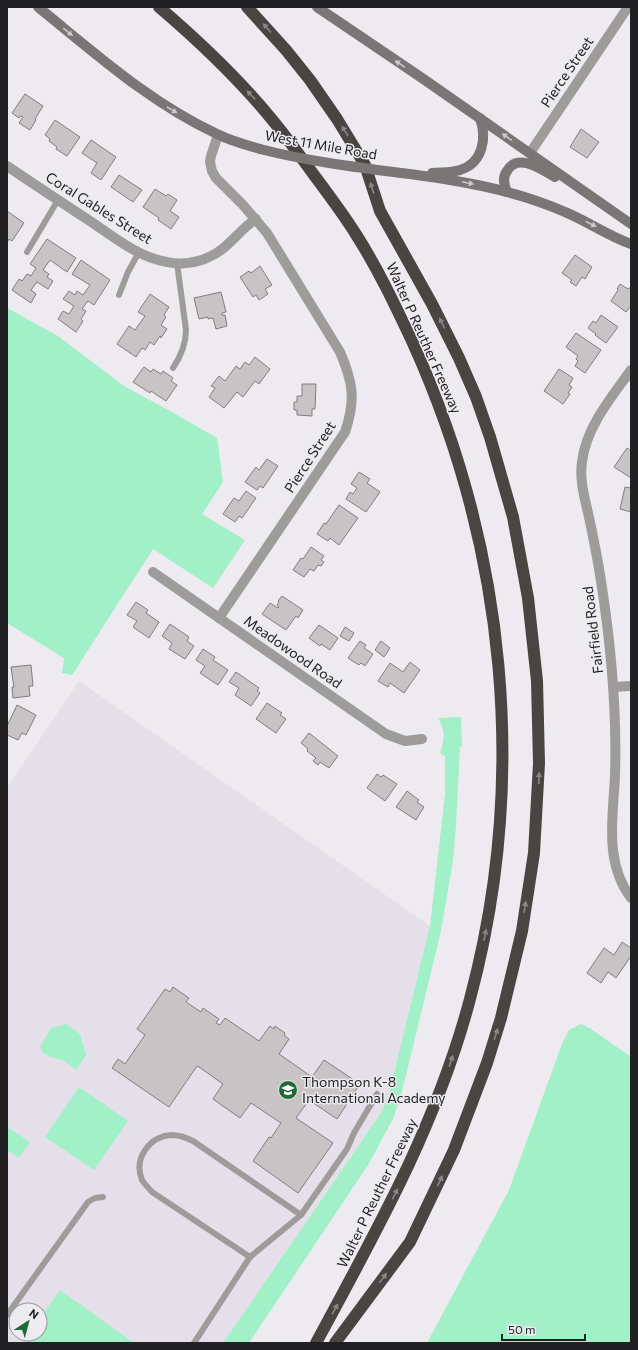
<svg xmlns="http://www.w3.org/2000/svg" width="638" height="1350" font-family="Commissioner,sans-serif">
  <rect width="100%" height="100%" fill="#edebef"/>
  <!-- built -->
  <path fill="#e5dfe9" fill-rule="evenodd" d="M79,681L430,926L388,1097L381,1113L223,1343H7V788ZM16,1310H40V1334H16Z"/>
  <!-- green -->
  <g fill="#a1f0c7">
    <path d="M7,308L58,336L124,386L170,411L217,438L223,482L202,514L245,540L213,588L153,549L72,675L62,673L64,658L7,623Z"/>
    <path d="M461,717L462,746L460,747L456,825L453,861L441,931L410,1059L401,1095L393,1119L368,1165L249,1343H223L381,1113L388,1097L430,926L445,794V756L440,753C445,740 445,730 438,718Z"/>
    <path d="M66,1024L80,1034L86,1055L76,1070L63,1060L50,1057L43,1053L40,1047L51,1028Z"/>
    <path d="M581,1024L591,1029L631,1057V1343H427L509,1190L562,1044L569,1030Z"/>
    <path d="M79,1087L128,1121L94,1170L45,1137Z"/>
    <path d="M7,1127L30,1142L19,1158L7,1150Z"/>
    <path d="M60,1290L134,1343H22L29,1334H40V1318Z"/>
  </g>
  <!-- building -->
  <g fill="#c8c4c5" stroke="#827d7f">
    <path d="M25,94L43,106L35,119L36,120L30,130L19,123L23,117L20,116L19,118L12,113Z"/>
    <path d="M55,120L80,137L67,156L56,149L57,147L49,141L50,139L45,135Z"/>
    <path d="M581,129L599,142L587,158L570,147Z"/>
    <path d="M91,140L116,157L101,180L91,173L97,163L82,153Z"/>
    <path d="M119,175L142,190L133,202L111,187Z"/>
    <path d="M155,189L166,196L168,194L177,200L170,211L179,217L171,229L158,220L159,218L143,207Z"/>
    <path d="M7,211L24,223L12,241L9,239L7,243Z"/>
    <path d="M47,239L76,258L67,272L50,260L43,270L49,274L47,277L53,281L48,289L37,282L31,290L36,294L31,303L12,290L19,279L22,281L27,274L31,276L36,268L30,264Z"/>
    <path d="M575,255L592,267L585,279L582,277L576,286L570,282L572,280L562,273Z"/>
    <path d="M81,260L110,280L94,305L88,301L82,309L86,311L81,319L83,321L76,332L58,319L63,311L69,314L74,306L63,299L69,291L75,295L77,291L83,295L90,285L72,274Z"/>
    <path d="M260,266L272,285L265,289L268,294L259,300L256,295L253,297L240,277L249,271L251,273Z"/>
    <path d="M620,284L628,289L631,287V306L626,312L611,301L618,290L617,289Z"/>
    <path d="M221,292L226,312L222,313V315H225L227,326L216,329L213,318L208,319V317L199,319L194,298Z"/>
    <path d="M150,294L169,307L164,315L166,317L161,325L167,329L161,338L160,336L154,345L150,342L145,350L142,348L136,357L117,344L129,326L135,330L145,316L138,312Z"/>
    <path d="M601,315L618,327L606,343L595,335L596,334L588,328L593,321L596,323Z"/>
    <path d="M576,333L601,350L585,373L575,366L578,361L576,359L578,356L566,347Z"/>
    <path d="M255,357L270,369L259,384L255,381L243,397L237,392L224,408L209,397L215,388L211,386L219,376L225,381L236,366L240,369L245,362L249,365Z"/>
    <path d="M144,367L151,372L153,369L161,374L163,371L173,378L171,381L177,385L166,401L151,391L150,393L133,382Z"/>
    <path d="M559,369L573,378L569,385L572,387L568,393L570,394L563,404L544,391Z"/>
    <path d="M302,384H316L315,409H312V416L297,415V410H294V402H297V396H302Z"/>
    <path d="M627,448L631,451V478L614,467Z"/>
    <path d="M267,459L278,466L263,488L260,486L257,490L245,482L256,467L259,470Z"/>
    <path d="M359,472L370,479L367,483L380,492L366,512L346,499L350,492L353,494L357,488L351,484Z"/>
    <path d="M625,487L631,488V512L620,509Z"/>
    <path d="M246,491L256,498L242,518L239,516L235,522L223,514L234,498L239,501Z"/>
    <path d="M339,505L358,518L339,545L330,538L328,541L317,534L324,523L326,524Z"/>
    <path d="M311,547L324,556L321,560L324,562L321,566L318,565L314,571L310,569L304,577L293,570L301,558L303,559Z"/>
    <path d="M282,596L303,610L298,618L296,616L286,630L262,614L270,603L278,608L279,607L277,605L279,602L278,601Z"/>
    <path d="M136,602L148,610L146,613L159,622L149,638L133,627L137,621L127,615Z"/>
    <path d="M170,624L189,637L187,641L194,646L185,659L169,649L172,643L162,636Z"/>
    <path d="M319,625L338,638L330,650L321,644L320,646L309,638Z"/>
    <path d="M345,627L354,633L349,641L340,636Z"/>
    <path d="M360,641L366,645L364,648L373,654L365,666L361,663L359,665L348,658Z"/>
    <path d="M381,641L390,648L384,657L375,650Z"/>
    <path d="M203,649L215,657L213,660L228,670L218,685L200,673L205,666L196,660Z"/>
    <path d="M410,662L420,670L404,693L390,683L388,687L378,681L390,663L403,672Z"/>
    <path d="M31,665L33,686H29L30,696L13,698L12,687H14L11,667Z"/>
    <path d="M236,672L259,688L257,691L260,693L251,706L235,695L239,688L229,682Z"/>
    <path d="M267,703L282,713L280,715L286,719L276,733L256,719Z"/>
    <path d="M17,705L36,715L26,735L22,733L18,740L7,735V726Z"/>
    <path d="M309,733L338,756L329,768L320,762L318,765L313,761L316,758L307,751L308,749L301,743Z"/>
    <path d="M377,774L381,777L383,775L397,784L385,801L367,788Z"/>
    <path d="M407,791L419,800L417,802L424,807L416,820L396,807Z"/>
    <path d="M622,942L631,948V956L616,978L608,972L601,983L587,973L604,948L614,955Z"/>
    <path d="M173,987L189,998L186,1002L201,1012L203,1008L219,1019L216,1023L220,1025L225,1018L259,1041L270,1026L274,1029L275,1026L285,1033L284,1035L289,1039L279,1054L312,1077L324,1060L360,1084L337,1119L309,1100L296,1118L333,1143L298,1193L253,1161L269,1137L271,1138L281,1123L251,1103L240,1118L213,1099L223,1084L199,1067L197,1066L169,1107L112,1068L118,1059L125,1064L145,1035L137,1029L165,989L170,992Z"/>
  </g>
  <g fill="none" stroke-linecap="round" stroke-linejoin="round">
    <!-- lane -->
    <g stroke="#9e9c9b" stroke-width="6">
      <path d="M27,252L58,200"/>
      <path d="M119,295L128,272L139,252"/>
      <path d="M173,368C181,356 186,345 186,330L177,263"/>
      <path d="M250,1257L152,1192C149,1188 145,1185 142,1180C133,1158 150,1136 172,1135C180,1135 187,1138 193,1141L301,1215"/>
      <path d="M7,1315L88,1202L95,1198L103,1197"/>
      <path d="M194,1343L250,1257L301,1215L347,1149L354,1133L377,1094"/>
    </g>
    <!-- street -->
    <g stroke="#9e9c9b" stroke-width="10">
      <path d="M218,135L211,156L210,162L212,171L216,178L243,205L267,233L340,352C353,382 356,400 345,432L219,618"/>
      <path d="M530,153L628,7"/>
      <path d="M7,166C35,185 64,204 93,223C115,238 140,258 167,262C180,265 197,263 209,257C228,249 239,230 256,219"/>
      <path d="M631,370C611,398 586,427 582,462C579,482 586,502 590,522C594,541 598,561 601,581C611,645 617,711 615,776C613,818 604,862 631,898"/>
      <path d="M153,572L386,734L405,741L422,739"/>
      <path d="M613,687L631,686"/>
    </g>
    <!-- secondary -->
    <g stroke="#797675" stroke-width="10">
      <path d="M38,7C95,53 150,103 217,134C231,141 246,145 260,149"/>
      <path d="M317,7L422,78L631,224"/>
      <path d="M401,173C457,180 513,189 565,212C587,221 608,236 631,244"/>
      <path d="M432,173C441,172 451,173 460,170C483,163 487,138 480,118"/>
      <path d="M507,192C504,185 502,178 507,171C518,152 542,170 555,177"/>
    </g>
    <!-- highway -->
    <g stroke="#484543" stroke-width="12">
      <path d="M159,7C200,42 240,80 274,122C288,139 301,157 314,175C329,195 344,215 357,236C378,269 395,305 412,341C506,548 529,779 470,999C437,1124 377,1230 316,1343"/>
      <path d="M247,7L286,50L310,80L337,119L365,165L380,211L432,304L459,358L476,397L490,437L513,517L528,598L537,681L539,763L534,853L522,931L501,1018L487,1063L454,1150L410,1242L335,1343"/>
    </g>
    <!-- secondary-bridge -->
    <path stroke="#797675" stroke-width="10" d="M260,149C307,161 354,167 401,173"/>
  </g>
  <!-- one-way arrows -->
  <defs><path id="oneway-solid" d="M-6-.8H1V-3.2L6.5 0L1 3.2V.8H-6Z"/></defs>
  <g fill="#8a8788">
    <use href="#oneway-solid" transform="translate(267 28) rotate(-131)"/>
    <use href="#oneway-solid" transform="translate(251 95) rotate(-133)"/>
    <use href="#oneway-solid" transform="translate(345 131) rotate(-121)"/>
    <use href="#oneway-solid" transform="translate(372 188) rotate(-108)"/>
    <use href="#oneway-solid" transform="translate(442 323) rotate(-116)"/>
    <use href="#oneway-solid" transform="translate(539 778) rotate(-88)"/>
    <use href="#oneway-solid" transform="translate(525 907) rotate(-81)"/>
    <use href="#oneway-solid" transform="translate(485 935) rotate(-79)"/>
    <use href="#oneway-solid" transform="translate(496 1034) rotate(-73)"/>
    <use href="#oneway-solid" transform="translate(451 1061) rotate(-72)"/>
    <use href="#oneway-solid" transform="translate(440 1181) rotate(-65)"/>
    <use href="#oneway-solid" transform="translate(395 1194) rotate(-64)"/>
    <use href="#oneway-solid" transform="translate(383 1278) rotate(-53)"/>
    <use href="#oneway-solid" transform="translate(335 1309) rotate(-61)"/>
  </g>
  <g fill="#cac8ca">
    <use href="#oneway-solid" transform="translate(68 32) rotate(39)"/>
    <use href="#oneway-solid" transform="translate(400 64) rotate(-146)"/>
    <use href="#oneway-solid" transform="translate(172 110) rotate(31)"/>
    <use href="#oneway-solid" transform="translate(507 137) rotate(-145)"/>
    <use href="#oneway-solid" transform="translate(468 183) rotate(12)"/>
    <use href="#oneway-solid" transform="translate(591 224) rotate(27)"/>
  </g>
  <!-- icons -->
  <defs>
    <g id="school-disc" transform="scale(1)"><circle r="9.5" fill="#1e6b3a" stroke="#edebef"/><path d="M0-5L7-2L0 1L-7-2ZM-4 1L0 2.5L4 1V4Q0 6-4 4Z" fill="#fff"/></g>
  </defs>
  <g fill-rule="evenodd">
    <use href="#school-disc" x="288" y="1090"/>
  </g>
  <g text-anchor="middle" stroke-width="3" stroke-linejoin="round" paint-order="stroke">
    <!-- street labels -->
    <g font-size="14" fill="#212022" stroke="#edebef">
      <text transform="translate(567 72) rotate(-56)" y="5">Pierce Street</text>
      <text transform="translate(321 145) rotate(10)" y="5">West 11 Mile Road</text>
      <text transform="translate(99 208) rotate(32)" y="5">Coral Gables Street</text>
      <text transform="translate(424 338) rotate(66)" y="5">Walter P Reuther Freeway</text>
      <text transform="translate(310 457) rotate(-57)" y="5">Pierce Street</text>
      <text transform="translate(593 630) rotate(-97)" y="5">Fairfield Road</text>
      <text transform="translate(293 652) rotate(35)" y="5">Meadowood Road</text>
      <text transform="translate(377 1193) rotate(-64)" y="5">Walter P Reuther Freeway</text>
    </g>
    <!-- poi labels -->
    <g font-size="14" fill="#212022" stroke="#edebef" text-anchor="start">
      <text x="302" y="1087">Thompson K-8<tspan x="302" dy="16">International Academy</tspan></text>
    </g>
  </g>
  <!-- border -->
  <rect width="638" height="1350" fill="none" stroke="#212022" stroke-width="16"/>
  <!-- north arrow -->
  <g transform="translate(28 1322) rotate(36)"><circle r="19" fill="#edebef" stroke="#9b9a9d"/>
  <path d="M0-3L7 15L0 10L-7 15Z" fill="#1e6b3a"/>
  <text y="-6" font-size="11" font-weight="bold" text-anchor="middle" fill="#212022">N</text>
  </g>
  <!-- scale -->
  <path d="M502 1334v6h83v-6" fill="none" stroke="#212022" stroke-width="2"/>
  <text x="508" y="1334" font-size="12" fill="#212022" stroke="#edebef" stroke-width="3" paint-order="stroke">50 m</text>
</svg>
